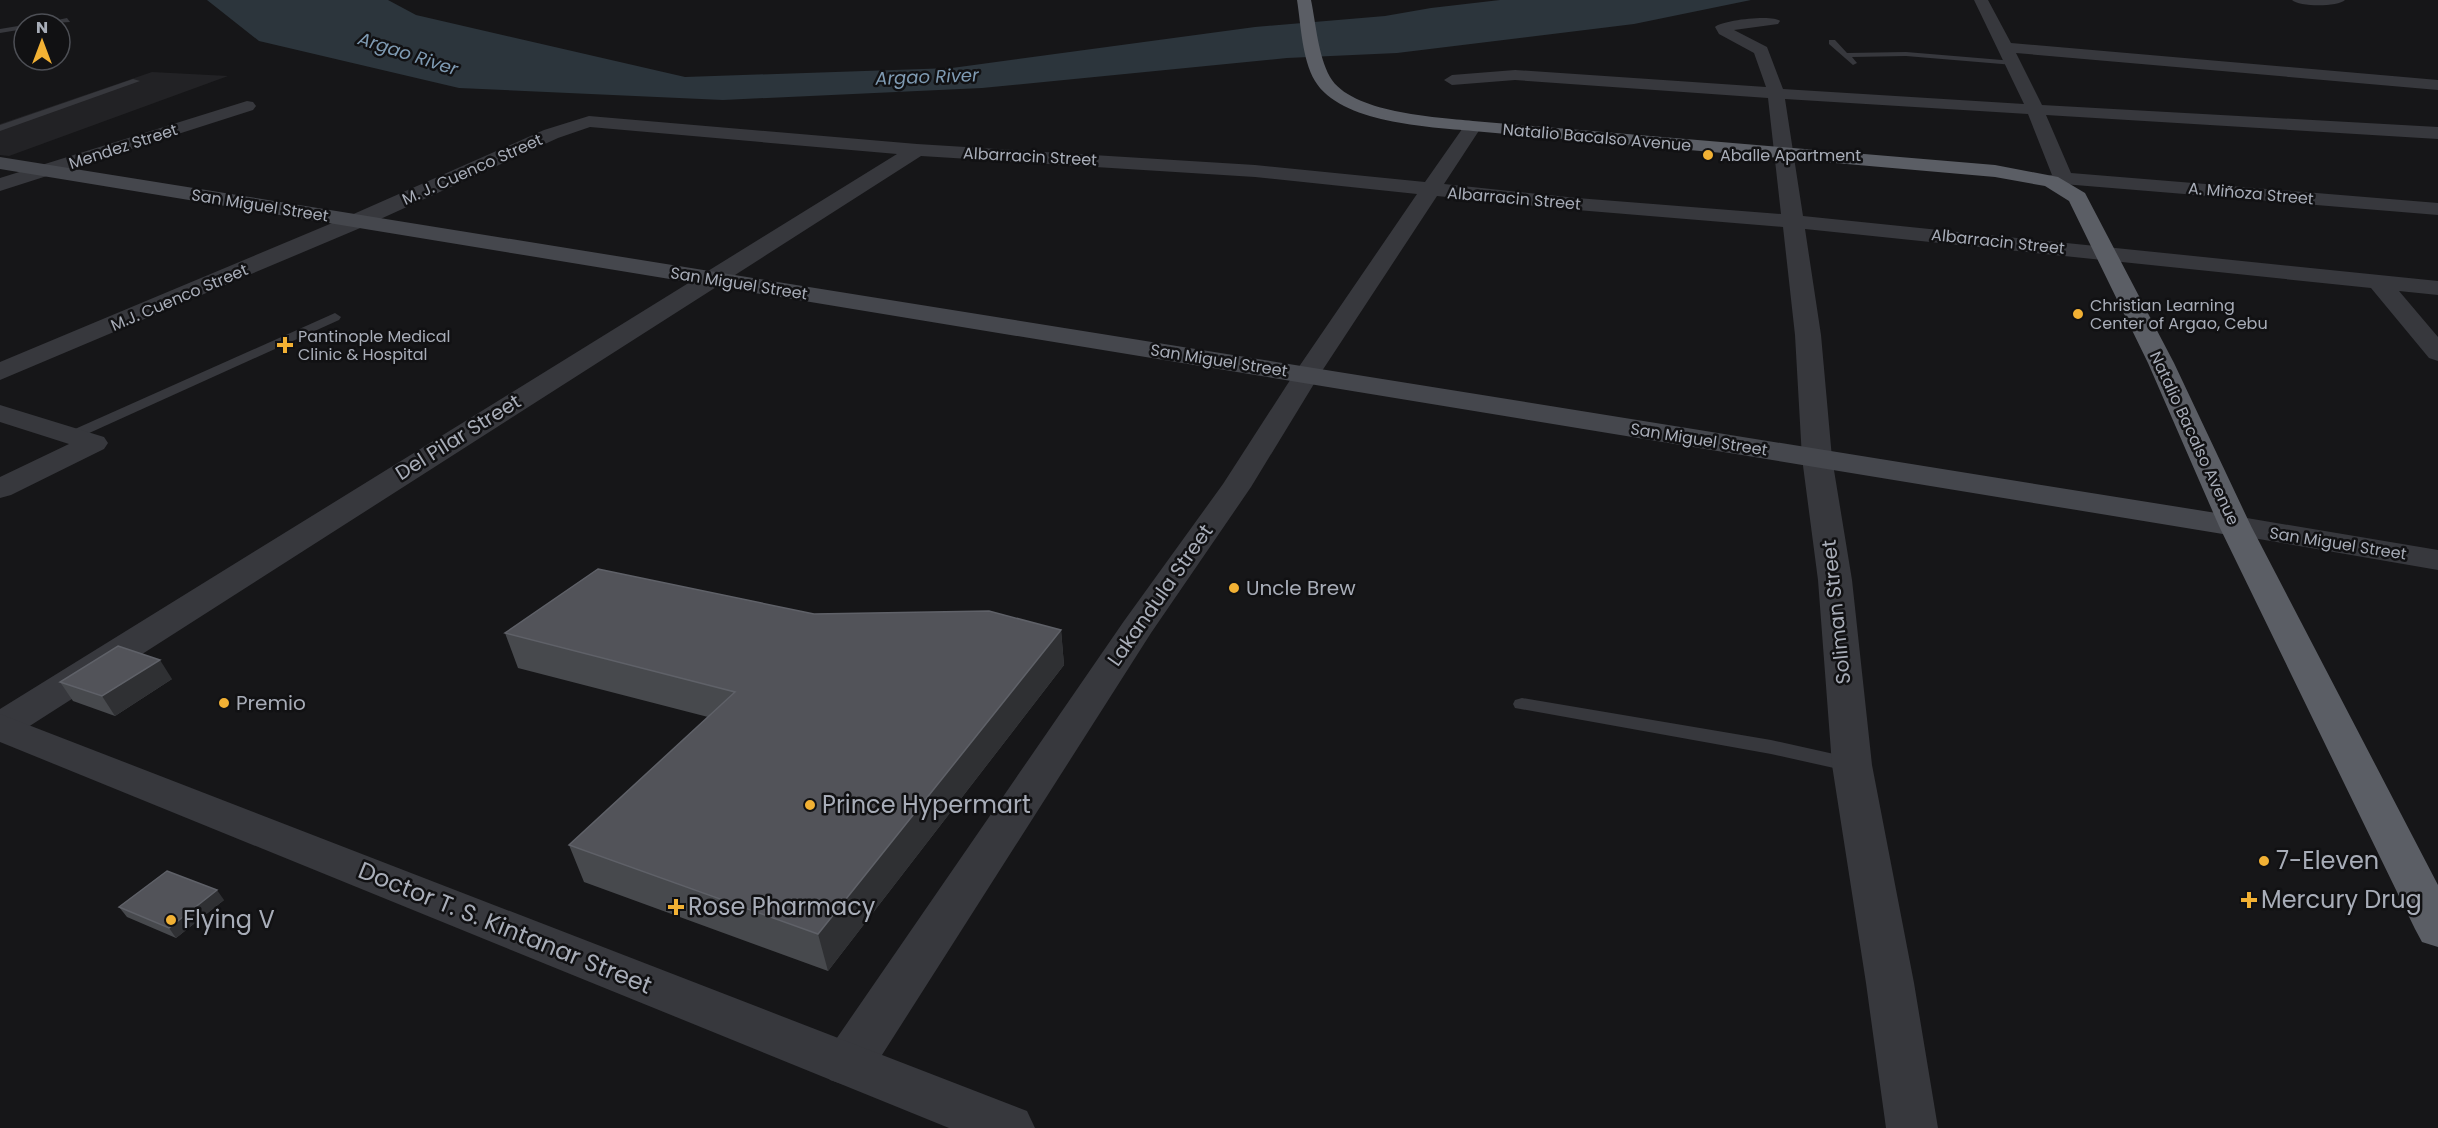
<svg xmlns="http://www.w3.org/2000/svg" width="2438" height="1128" font-family="Poppins,sans-serif">
  <rect width="100%" height="100%" fill="#161618"/>
  <!-- built -->
  <path fill="#222225" d="M152,72L228,76L9,156L0,155V124Z"/>
  <!-- water -->
  <path fill="#2c353c" d="M207,0H388L416,15L685,77L952,68L1255,27L1385,16L1431,8L1500,0H1751L1634,24L1397,53L1287,58L982,88L723,100L459,88L259,41Z"/>
  <g fill="none" stroke-linecap="round" stroke-linejoin="round">
    <!-- service -->
    <g fill="#37383d" fill-rule="evenodd">
      <path d="M67,18L70,22L38,24Z"/>
      <path d="M24,25V29L0,33V29Z"/>
      <path d="M1829,40H1835L1847,53L1906,52L2014,61L2018,63L2014,65L1906,56L1852,57L1857,63L1853,65L1829,44Z"/>
      <path d="M133,79L140,81L0,131V125Z"/>
      <path d="M335,313L341,317L339,320L76,439H66L64,436L66,433Z"/>
      <path d="M1522,698L1771,740L1852,758L1859,760L1862,765L1859,770L1852,772L1771,754L1515,708L1513,704L1515,700Z"/>
    </g>
    <!-- minor -->
    <g fill="#37383d" fill-rule="evenodd">
      <path d="M1974,0H1988L2011,43L2438,80V90L2016,53L2042,105L2438,127V139L2046,115L2071,173L2438,203V215L2063,184L2051,187L2044,185L2041,181L2044,177L2052,175L2028,114L1785,99L1803,216L2438,281V295L2399,291L2438,337V361L2429,358L2371,288L1805,229L1821,335L1832,458L1852,580L1872,765L1914,983L1938,1128H1886L1866,983L1832,765L1818,580L1802,458L1795,335L1783,227L1577,210L1437,196L1320,374L1251,487L1151,633L866,1080L848,1086L830,1080L823,1064L830,1048L1124,621L1223,484L1294,374L1417,194L1255,177L921,156L14,736L0,740V709L897,154L590,127L558,138L365,226L0,380V362L349,216L544,130L589,116L917,144L1255,165L1425,182L1467,122H1479L1482,126L1444,184L1577,198L1781,214L1768,98L1515,80L1452,85L1444,80L1452,75L1515,70L1766,87L1754,53L1719,34L1715,27C1721,20 1774,14 1780,21L1778,24L1734,30L1767,47L1783,89L2024,104Z"/>
      <path d="M2292,0H2345C2338,7 2299,7 2292,0Z"/>
      <path d="M247,101L253,102L256,106L253,110L0,191V178Z"/>
      <path d="M0,405L104,437L108,443L104,449L11,495L0,498V477L69,444L0,422Z"/>
    </g>
    <!-- tertiary -->
    <g fill="#37383d" fill-rule="evenodd">
      <path d="M2235,516L2438,550V570L2224,533L2219,526L2224,519Z"/>
      <path d="M0,714L1027,1111L1035,1128H949L0,742Z"/>
    </g>
    <!-- secondary -->
    <path fill="#45474d" fill-rule="evenodd" d="M0,157L2235,516L2246,519L2251,526L2246,533L2235,536L0,169Z"/>
    <!-- trunk -->
    <path fill="#5b5e65" fill-rule="evenodd" d="M1297,0H1311C1316,24 1318,55 1330,77C1351,113 1435,117 1473,121L1995,165L2058,177L2085,193L2174,363L2251,526L2438,885V947L2422,942L2415,929L2219,526L2148,363L2069,201L2045,186L1995,177L1473,131C1429,127 1340,123 1315,81C1302,59 1301,25 1297,0Z"/>
  </g>
  <!-- wall -->
  <g fill="#47494d">
    <path d="M814,614L1061,630L1064,665L828,971L584,882L569,845L708,717L518,668L505,633Z"/>
    <path d="M172,679L115,716L73,701L60,682Z"/>
    <path d="M224,900L176,938L127,917L119,907Z"/>
  </g>
  <!-- shaded-wall -->
  <g fill="#2f3033">
    <path d="M1061,630L1064,665L828,971L818,934Z"/>
    <path d="M160,660L172,679L115,716L102,696Z"/>
    <path d="M217,890L224,900L176,938L169,928Z"/>
  </g>
  <!-- building -->
  <g fill="#525359" stroke="#5f6168" stroke-width="1.5">
    <path d="M598,569L814,614L989,611L1061,630L818,934L569,845L735,692L505,633Z"/>
    <path d="M118,646L160,660L102,696L60,682Z"/>
    <path d="M167,871L217,890L169,928L119,907Z"/>
  </g>
  <!-- markers -->
  <g fill="#f2b134" stroke="#111113" stroke-width="2">
    <circle cx="1708" cy="155" r="6"/>
    <circle cx="2078" cy="314" r="6"/>
    <path d="M282 336h6v6h6v6h-6v6h-6v-6h-6v-6h6z"/>
    <circle cx="1234" cy="588" r="6"/>
    <circle cx="224" cy="703" r="6"/>
    <circle cx="810" cy="805" r="6"/>
    <circle cx="2264" cy="861" r="6"/>
    <path d="M2246 891h6v6h6v6h-6v6h-6v-6h-6v-6h6z"/>
    <path d="M673 898h6v6h6v6h-6v6h-6v-6h-6v-6h6z"/>
    <circle cx="171" cy="920" r="6"/>
  </g>
  <g text-anchor="middle" stroke-width="5" stroke-linejoin="round" paint-order="stroke">
    <!-- far-street labels -->
    <g font-size="16" fill="#a8adb8" stroke="#111113">
      <text transform="translate(1597 137) rotate(5)" y="6">Natalio Bacalso Avenue</text>
      <text transform="translate(123 146) rotate(-18)" y="6">Mendez Street</text>
      <text transform="translate(1030 156) rotate(3)" y="6">Albarracin Street</text>
      <text transform="translate(472 169) rotate(-24)" y="6">M. J. Cuenco Street</text>
      <text transform="translate(2251 193) rotate(5)" y="6">A. Miñoza Street</text>
      <text transform="translate(1514 198) rotate(5)" y="6">Albarracin Street</text>
      <text transform="translate(260 205) rotate(9)" y="6">San Miguel Street</text>
      <text transform="translate(1998 241) rotate(6)" y="6">Albarracin Street</text>
      <text transform="translate(739 283) rotate(9)" y="6">San Miguel Street</text>
      <text transform="translate(179 297) rotate(-23)" y="6">M.J. Cuenco Street</text>
      <text transform="translate(1219 360) rotate(9)" y="6">San Miguel Street</text>
      <text transform="translate(2195 438) rotate(65)" y="6">Natalio Bacalso Avenue</text>
      <text transform="translate(1699 439) rotate(9)" y="6">San Miguel Street</text>
      <text transform="translate(2338 543) rotate(9)" y="6">San Miguel Street</text>
    </g>
    <!-- far-poi labels -->
    <g font-size="16" fill="#a8adb8" stroke="#111113" text-anchor="start">
      <text x="1720" y="161">Aballe Apartment</text>
      <text x="2090" y="311">Christian Learning<tspan x="2090" dy="18">Center of Argao, Cebu</tspan></text>
      <text x="298" y="342">Pantinople Medical<tspan x="298" dy="18">Clinic &amp; Hospital</tspan></text>
    </g>
    <!-- far-water labels -->
    <g font-size="18" font-style="italic" fill="#7f9bb3" stroke="#111113">
      <text transform="translate(408 54) rotate(18)" y="6">Argao River</text>
      <text transform="translate(927 77) rotate(-2)" y="6">Argao River</text>
    </g>
    <!-- street labels -->
    <g font-size="20" fill="#a8adb8" stroke="#111113">
      <text transform="translate(458 437) rotate(-32)" y="7">Del Pilar Street</text>
      <text transform="translate(1160 595) rotate(-55)" y="7">Lakandula Street</text>
      <text transform="translate(1836 612) rotate(-96)" y="7">Soliman Street</text>
    </g>
    <!-- poi labels -->
    <g font-size="20" fill="#a8adb8" stroke="#111113" text-anchor="start">
      <text x="1246" y="595">Uncle Brew</text>
      <text x="236" y="710">Premio</text>
    </g>
    <!-- near-poi labels -->
    <g font-size="24" fill="#a8adb8" stroke="#111113" text-anchor="start">
      <text x="822" y="813">Prince Hypermart</text>
      <text x="2276" y="869">7-Eleven</text>
      <text x="2261" y="908">Mercury Drug</text>
      <text x="688" y="915">Rose Pharmacy</text>
      <text x="183" y="928">Flying V</text>
    </g>
    <!-- near-street labels -->
    <g font-size="24" fill="#a8adb8" stroke="#111113">
      <text transform="translate(505 928) rotate(22)" y="8">Doctor T. S. Kintanar Street</text>
    </g>
  </g>
  <!-- north arrow -->
  <g transform="translate(42 42)"><circle r="28" fill="#111113" stroke="#4d4f55" stroke-width="1.5"/>
  <path d="M0-4.5L10 22L0 15L-10 22Z" fill="#f2b134"/>
  <text y="-9" font-size="16" font-weight="bold" text-anchor="middle" fill="#a8adb8">N</text>
  </g>
</svg>
